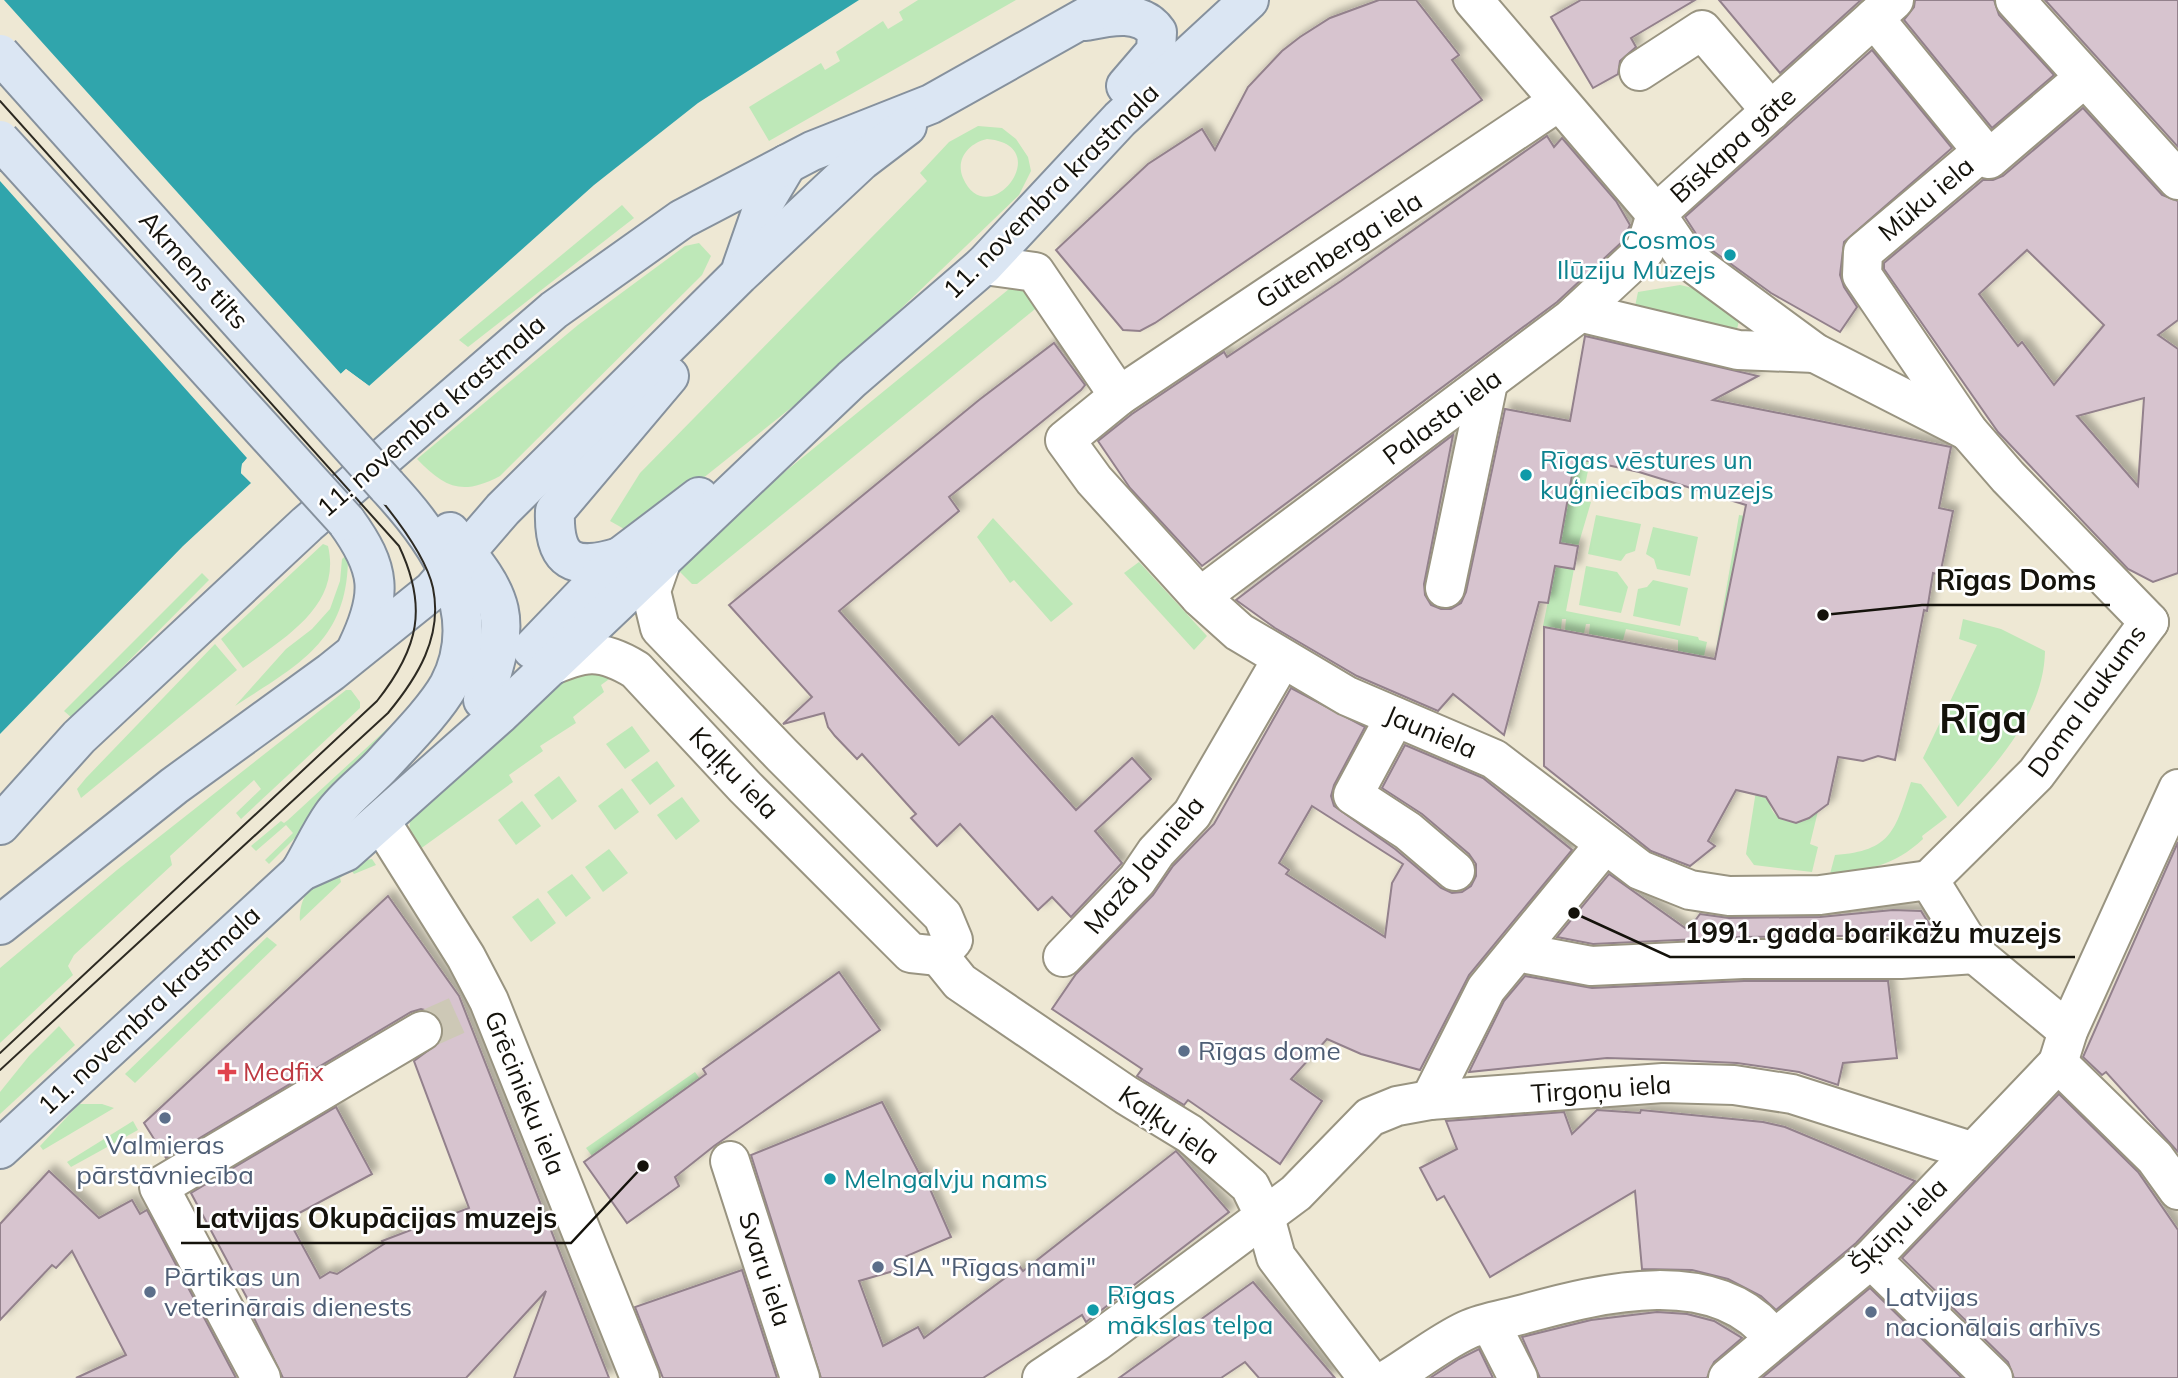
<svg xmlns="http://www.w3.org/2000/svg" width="2178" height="1378" font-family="Mulish,sans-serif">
  <defs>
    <filter id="shadow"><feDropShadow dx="6" dy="-6" stdDeviation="3.5" flood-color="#0004"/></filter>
  </defs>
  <rect width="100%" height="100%" fill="#eee8d4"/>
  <!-- green -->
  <g fill="#bee8b8" fill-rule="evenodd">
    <path d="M918,0H1016L769,141L749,107L821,63L825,70L840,61L836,52L883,21L888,29L903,20L899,12Z"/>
    <path d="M978,126L1002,128L1016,139L1028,157L1031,171L1019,195L831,376L633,534L610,521L640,473L927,181L920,173L949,142ZM987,139C1058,145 988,235 963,178C955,159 969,143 987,139Z"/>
    <path d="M622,205L634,218L468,347L459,340Z"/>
    <path d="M699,243L711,256L702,275L500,476C462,496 445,488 417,459L578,325L685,246Z"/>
    <path d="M1680,285L1706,291L1740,317L1734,341L1633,316L1638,292Z"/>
    <path d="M1017,286L1045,301L697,584H692L672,564L1009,289Z"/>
    <path d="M1575,458L1590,461L1582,500L1591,502L1578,546L1560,543Z"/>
    <path d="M1596,515L1641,524L1635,551L1626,554L1621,561L1588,554Z"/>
    <path d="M1739,515L1745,516L1719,649H1716Z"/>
    <path d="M993,518L1073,604L1051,622L1014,580L1010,583L977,537Z"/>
    <path d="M1653,527L1698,537L1690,576L1657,569L1654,559L1646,554Z"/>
    <path d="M323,544L328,546C342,606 284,638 243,668L221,639Z"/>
    <path d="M348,554C349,640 300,664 235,706L286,649L312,629L330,609L340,581L342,559Z"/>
    <path d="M1139,562L1207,636L1194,650L1124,573Z"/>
    <path d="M1555,566L1574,569L1566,611L1698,637L1699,640L1707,642L1704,656L1678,651V640L1626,629L1623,640L1589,634L1590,624H1586L1584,633L1565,630L1566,619H1562L1561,629L1543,626Z"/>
    <path d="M1586,566L1617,572L1628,587L1621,613L1579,605Z"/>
    <path d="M202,573L209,580L72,718L64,711Z"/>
    <path d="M1653,580L1688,588L1680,626L1633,616L1638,589L1647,587Z"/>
    <path d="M1963,619L2001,629L2045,651C2044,713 1997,763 1958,807L1923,758L1977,645L1959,639Z"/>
    <path d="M215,644L237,670L81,798L77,789L86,778Z"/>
    <path d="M582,665L619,672L601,685L604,692L573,717L576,723L540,746L543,751L509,775L513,782L416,852L409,840L410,819Z"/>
    <path d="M436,668L443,671L304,829L269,864L265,860L293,833L286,825L256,851L251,846L281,821L284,823L288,820L401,716L425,688Z"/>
    <path d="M346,690H351L360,702V708L241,819L236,813L261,789L254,780L170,856L172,865L74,955L68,966L73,975L0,1043V968L117,870Z"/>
    <path d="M632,726L650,751L625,769L606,744Z"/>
    <path d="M657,761L675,786L650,805L631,780Z"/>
    <path d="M559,776L577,801L552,820L534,795Z"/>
    <path d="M1911,782L1921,784L1947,817L1922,836L1923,839C1893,867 1869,869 1830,874L1835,855C1892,851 1895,830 1911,782Z"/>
    <path d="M622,788L639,812L615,830L598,806Z"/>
    <path d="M1756,791L1769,797C1769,817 1786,825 1804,821L1819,807L1810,844L1818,847L1812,872L1754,865L1746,854Z"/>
    <path d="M682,797L700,821L676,840L657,815Z"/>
    <path d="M522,801L541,826L516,845L498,820Z"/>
    <path d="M609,849L628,873L603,892L585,867Z"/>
    <path d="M372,859L376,865L354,874L351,870L340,878L341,882L300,921C298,880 339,865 372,859Z"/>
    <path d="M572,874L591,898L566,917L547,892Z"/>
    <path d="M538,898L556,923L531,942L512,917Z"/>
    <path d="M267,937L277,945L135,1083L125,1074Z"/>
    <path d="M59,1026L75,1045L0,1114V1092L29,1056Z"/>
    <path d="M695,1072L700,1079L592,1156L586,1148Z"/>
    <path d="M79,1104H102L114,1108L43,1150L40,1146Z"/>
    <path d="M133,1121L138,1130L71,1167L67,1162Z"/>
  </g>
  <!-- water -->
  <path fill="#30a5ac" d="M0,0H859L698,103L594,185L369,386L346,369L242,464L241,473L251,483L183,546L0,734Z"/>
  <!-- pier -->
  <path fill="#eee8d4" d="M0,0H4L341,374L346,369L372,388L347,374L246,465L245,472L254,481V485L241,473L242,464L247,458L0,181Z"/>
  <!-- building -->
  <g fill="#d7c4cf" stroke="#93818c" stroke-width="2" fill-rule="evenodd" filter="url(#shadow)">
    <path d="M1379,0H1416L1459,55L1452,60L1482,100L1155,323L1140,331L1123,330L1056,250L1148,164L1202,129L1215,150L1248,87L1282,51L1300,37L1330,18Z"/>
    <path d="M1581,0H1695L1631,38L1636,47L1620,61L1618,74L1593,88L1551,17Z"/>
    <path d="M1719,0H1861L1780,73Z"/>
    <path d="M1915,0H1994L1999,15L2054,75L1992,128L1904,20L1914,7Z"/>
    <path d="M2045,0H2178V147Z"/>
    <path d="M1872,50L1952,148L1844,242L1840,275L1844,287L1857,307L1840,332L1771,293L1702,243L1685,217Z"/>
    <path d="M2083,108L2162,195L2178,201V320L2158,335L2178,349V573L2153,582L2128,569L1998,432L1884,269V263L1983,180H1993L2003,176ZM2027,250L2104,325L2054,385L2022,342L2018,346L1979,294ZM2144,398L2138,486L2077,416Z"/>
    <path d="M1547,136L1554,147L1562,138L1616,201L1630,225L1623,241L1557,302L1202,566L1130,488L1098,441L1132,414L1224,352L1227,357L1341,281Z"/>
    <path d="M1585,336L1758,376L1713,400L1951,447L1939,508L1953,511L1940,575L1933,573L1927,611L1924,610L1895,760L1878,756L1863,761L1838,757L1828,804L1809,818L1796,823L1779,818L1766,797L1736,790L1708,841L1715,846L1690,866L1651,851L1544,766V627L1715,659L1746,505L1639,472L1575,458L1560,543L1578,546L1574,569L1555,566L1548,603L1539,602L1504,735L1453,694L1438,711L1357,676L1275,628L1236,600L1453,435L1424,584L1425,595L1431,605L1441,609H1451L1461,603L1466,592L1505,409L1570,421Z"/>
    <path d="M1054,343L1085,385L1081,390L949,497L959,511L839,611L959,745L992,716L1076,810L1132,758L1151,779L1095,831L1122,863L1071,917L1052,897L1038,910L960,824L937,846L911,818L916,814L862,754L857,759L835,736L828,727L824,713L783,724L812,697L729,605L979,400Z"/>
    <path d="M1291,688L1365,727L1334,785L1331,796L1334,806L1395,849L1441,888L1452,893L1462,892L1471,886L1476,876V864L1469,854L1422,814L1382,788L1405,745L1483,778L1572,850L1469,975L1420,1070L1361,1054L1327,1039L1291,1079L1322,1101L1280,1164L1188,1100L1184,1105L1137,1076L1142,1069L1052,1009L1076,974L1153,895L1173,866L1214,824ZM1312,806L1403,864L1392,883L1385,937L1286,874L1289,870L1279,863Z"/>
    <path d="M2178,842V1152L2106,1072L2102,1075L2083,1057Z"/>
    <path d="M1609,874L1688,930L1700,914L1729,918L1820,917L1893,910L1921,911L1936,935L1742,937L1593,944L1557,937Z"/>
    <path d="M388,896L459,996L609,1378H514L546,1291L466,1378H283L252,1314L255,1313L191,1193L336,1107L372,1174L288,1219L320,1278L330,1272L337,1274L384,1244L382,1241L469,1208L414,1061L441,1041L444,1031L441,1020L432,1012L421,1009L411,1012L166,1158L144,1123Z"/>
    <path d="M839,972L880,1030L714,1146L675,1177L679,1186L627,1223L584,1162L706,1074L703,1069Z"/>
    <path d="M1525,976L1592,988L1744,981H1888L1897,1058L1843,1063L1838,1085L1799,1072L1737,1063L1672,1060L1607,1058L1469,1072L1504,1001Z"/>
    <path d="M2059,1094L2138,1172L2178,1230V1378H2014L2008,1362L1902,1258Z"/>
    <path d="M882,1102L919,1173H923L951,1237L895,1261L897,1270L859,1281L883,1346L918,1327L924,1338L1020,1267L1023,1271L1176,1151L1229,1212L1086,1322L1082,1315L983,1378H821L751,1155Z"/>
    <path d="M1597,1110L1640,1113L1641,1110L1763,1122L1785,1127L1915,1181L1856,1243L1776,1310L1761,1296L1728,1279L1692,1270L1642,1269L1635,1191L1490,1277L1444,1196L1437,1200L1420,1168L1457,1149L1446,1121L1564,1112L1572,1134Z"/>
    <path d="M49,1171L99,1218L132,1200L140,1214L147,1210L236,1378H76L126,1355L72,1251L56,1268L52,1265L0,1320V1224Z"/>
    <path d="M742,1270L777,1378H663L635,1307Z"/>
    <path d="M1253,1282L1335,1378H1259L1245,1362L1221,1378H1119Z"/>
    <path d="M1870,1288L1962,1378H1762Z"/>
    <path d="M1657,1312L1687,1314L1714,1321L1742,1338L1714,1362L1707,1378H1540L1522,1337L1591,1320Z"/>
    <path d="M1479,1349L1493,1378H1430L1459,1359Z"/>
  </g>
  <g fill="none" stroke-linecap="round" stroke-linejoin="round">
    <!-- minor-tunnel -->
    <path stroke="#cdc8b6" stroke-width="38" stroke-dasharray="38 19" stroke-linecap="butt" d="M422,1031L460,1014"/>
    <!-- minor casing -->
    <g stroke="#999481" stroke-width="42">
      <g id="minor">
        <path d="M1473,0L1656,214L1686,258L1815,353L1968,431"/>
        <path d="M2015,0L2178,180"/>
        <path d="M1874,18L1989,159L2084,78"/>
        <path d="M1639,71L1702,30L1771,111"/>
        <path d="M1558,102L1119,396L1065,440L1094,480L1200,597L1239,632L1347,696L1494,759L1640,870L1690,890L1729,896L1820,895L1929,880"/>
        <path d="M1983,151L1863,252L1862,275L1968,431L2008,477L2149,622"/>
        <path d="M1656,214L1894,0"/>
        <path d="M984,265L1035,272L1119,396"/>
        <path d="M1579,312L1738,350L1815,353"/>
        <path d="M1445,588L1488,383"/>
        <path d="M1200,597L1571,319L1645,250L1656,214"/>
        <path d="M546,668C584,651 600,648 636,670L745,787L911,953L939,956L953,940L943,916L782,755L660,628L651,591L660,565"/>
        <path d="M1395,717L1353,795L1408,831L1455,871"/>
        <path d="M381,822L466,957L489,1001L640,1378"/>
        <path d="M1929,880L2036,774L2149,622"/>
        <path d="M1929,880L1975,954L2068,1031"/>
        <path d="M1517,952L1591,966L1743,959H1901L1975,954"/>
        <path d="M939,956L960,982L1126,1095L1190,1134L1250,1186L1265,1217L1276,1257L1368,1378"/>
        <path d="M1063,957L1137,880L1156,852L1192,814L1282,659"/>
        <path d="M2058,1063L2068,1031L2178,789"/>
        <path d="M2058,1063L2155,1158L2178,1190"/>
        <path d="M1430,1100L1486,989L1605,844"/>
        <path d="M730,1161L800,1378"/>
        <path d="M1871,1259L1993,1378"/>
        <path d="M1490,1323L1518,1378"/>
        <path d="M261,1378L159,1187L422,1031"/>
        <path d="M1042,1378L1096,1342L1296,1193L1370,1117L1397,1106L1430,1100L1663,1083L1734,1085L1792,1094L1971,1151"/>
        <path d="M1390,1378C1416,1362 1441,1342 1467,1330C1484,1322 1506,1319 1524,1314C1600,1293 1718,1263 1774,1339"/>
        <path d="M1728,1378L1871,1259L2058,1063"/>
      </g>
    </g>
    <!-- major casing -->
    <g stroke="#86919d" stroke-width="42">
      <g id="major">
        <path d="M1086,21C1110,16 1141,9 1157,32L1156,51L1126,86"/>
        <path d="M742,267L765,201L787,164"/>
        <path d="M346,521C381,569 383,594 357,648"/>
        <path d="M450,532C506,601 513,614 483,700"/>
        <path d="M620,557C574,571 553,563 555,511L669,376"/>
        <path d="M532,649L620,557L699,497"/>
        <path d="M0,825L79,737L307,524L554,310L682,219L812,151L931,104L1116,0"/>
        <path d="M300,872L345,852L500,714L852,379L984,265L1120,119L1249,0"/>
        <path d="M300,872C311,854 320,833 332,816C346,796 368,781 384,763C404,741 435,710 449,685C488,610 436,539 387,486"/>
        <path d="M0,925L174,786L331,672L433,590L503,509L739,275L861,161L907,126"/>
        <path d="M0,1149L320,854"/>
      </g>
    </g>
    <!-- minor -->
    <use href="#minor" stroke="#fff" stroke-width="38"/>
    <!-- major -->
    <use href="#major" stroke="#dbe6f3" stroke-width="38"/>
    <!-- tram -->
    <g stroke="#2d2a22" stroke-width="2">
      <path d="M0,83C89,181 179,279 268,377C313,426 420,527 433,588C443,637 417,678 388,713L0,1070"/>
      <path d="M0,101L399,546C428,607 419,648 377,701L0,1053"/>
    </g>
    <!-- major-bridge casing -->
    <g stroke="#86919d" stroke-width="42" stroke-linecap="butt">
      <g id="major-bridge">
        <path d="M0,54L387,486"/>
        <path d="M0,140L346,521"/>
      </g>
    </g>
    <!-- major-bridge -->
    <use href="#major-bridge" stroke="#dbe6f3" stroke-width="38"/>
  </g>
  <!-- markers -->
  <g fill="#0f9aa8" stroke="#fff" stroke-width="2.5">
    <circle cx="1730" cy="255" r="7"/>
    <circle cx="1526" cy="475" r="7"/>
    <circle cx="830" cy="1179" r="7"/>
    <circle cx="1093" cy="1310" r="7"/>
  </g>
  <g fill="#5c6f8a" stroke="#fff" stroke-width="2.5">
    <circle cx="1184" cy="1051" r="7"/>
    <circle cx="165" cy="1118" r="7"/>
    <circle cx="878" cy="1267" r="7"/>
    <circle cx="150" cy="1292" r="7"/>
    <circle cx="1871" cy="1312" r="7"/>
  </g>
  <path fill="#e0444e" stroke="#fff" stroke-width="2.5" d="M223.5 1061.5h7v7h7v7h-7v7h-7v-7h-7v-7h7z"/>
  <g text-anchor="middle" stroke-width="5" stroke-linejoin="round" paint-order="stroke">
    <!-- street labels -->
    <g font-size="26" fill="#14120b" stroke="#fff">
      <text transform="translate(1733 145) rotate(-42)" y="9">Bīskapa gāte</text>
      <text transform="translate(1051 191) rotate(-45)" y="9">11. novembra krastmala</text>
      <text transform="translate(1926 199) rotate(-40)" y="9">Mūku iela</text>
      <text transform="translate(1339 250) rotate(-33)" y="9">Gūtenberga iela</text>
      <text transform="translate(194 270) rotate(48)" y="9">Akmens tilts</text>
      <text transform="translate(431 416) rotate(-41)" y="9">11. novembra krastmala</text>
      <text transform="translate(1442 417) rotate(-37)" y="9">Palasta iela</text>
      <text transform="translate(2087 701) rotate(-54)" y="9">Doma laukums</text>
      <text transform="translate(1431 732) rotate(23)" y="9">Jauniela</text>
      <text transform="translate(734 773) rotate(46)" y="9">Kaļķu iela</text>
      <text transform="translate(1144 865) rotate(-50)" y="9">Mazā Jauniela</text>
      <text transform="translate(149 1010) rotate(-43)" y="9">11. novembra krastmala</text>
      <text transform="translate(1601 1089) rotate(-4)" y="9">Tirgoņu iela</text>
      <text transform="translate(525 1093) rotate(68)" y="9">Grēcinieku iela</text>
      <text transform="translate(1169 1125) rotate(35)" y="9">Kaļķu iela</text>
      <text transform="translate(1899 1226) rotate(-45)" y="9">Šķūņu iela</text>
      <text transform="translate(765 1269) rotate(72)" y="9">Svaru iela</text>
    </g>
    <!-- culture labels -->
    <g font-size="26" fill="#0d838f" stroke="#fff" text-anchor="start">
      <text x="1716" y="249" text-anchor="end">Cosmos<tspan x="1716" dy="30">Ilūziju Muzejs</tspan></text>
      <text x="1540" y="469">Rīgas vēstures un<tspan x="1540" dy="30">kuģniecības muzejs</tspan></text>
      <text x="844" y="1188">Melngalvju nams</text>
      <text x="1107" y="1304">Rīgas<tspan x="1107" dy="30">mākslas telpa</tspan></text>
    </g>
    <!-- service labels -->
    <g font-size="26" fill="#4e5e75" stroke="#fff" text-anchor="start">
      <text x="1198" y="1060">Rīgas dome</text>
      <text x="165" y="1154" text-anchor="middle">Valmieras<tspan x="165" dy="30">pārstāvniecība</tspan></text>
      <text x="892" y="1276">SIA "Rīgas nami"</text>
      <text x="164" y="1286">Pārtikas un<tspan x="164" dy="30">veterinārais dienests</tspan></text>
      <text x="1885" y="1306">Latvijas<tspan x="1885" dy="30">nacionālais arhīvs</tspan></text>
    </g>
    <!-- health labels -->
    <g font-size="26" fill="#be3a42" stroke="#fff" text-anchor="start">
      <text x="243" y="1081">Medfix</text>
    </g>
    <!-- town labels -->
    <g font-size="40" font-weight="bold" fill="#14120b" stroke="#fff">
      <text x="1983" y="733">Rīga</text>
    </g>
  </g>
  <!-- callouts -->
  <path fill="none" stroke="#14120b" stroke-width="2.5" d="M1823 615L1922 605H2110M1574 913L1670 957H2075M643 1166L571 1243H181"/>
  <g fill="#14120b" stroke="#fff" stroke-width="2.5">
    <circle cx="1823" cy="615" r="7"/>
    <circle cx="1574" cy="913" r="7"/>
    <circle cx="643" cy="1166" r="7"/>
  </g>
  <g font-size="28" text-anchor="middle" font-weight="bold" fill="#14120b" stroke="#fff" stroke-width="5" stroke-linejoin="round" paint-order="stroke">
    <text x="2016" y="590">Rīgas Doms</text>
    <text x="1873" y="943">1991. gada barikāžu muzejs</text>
    <text x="376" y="1228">Latvijas Okupācijas muzejs</text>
  </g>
</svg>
